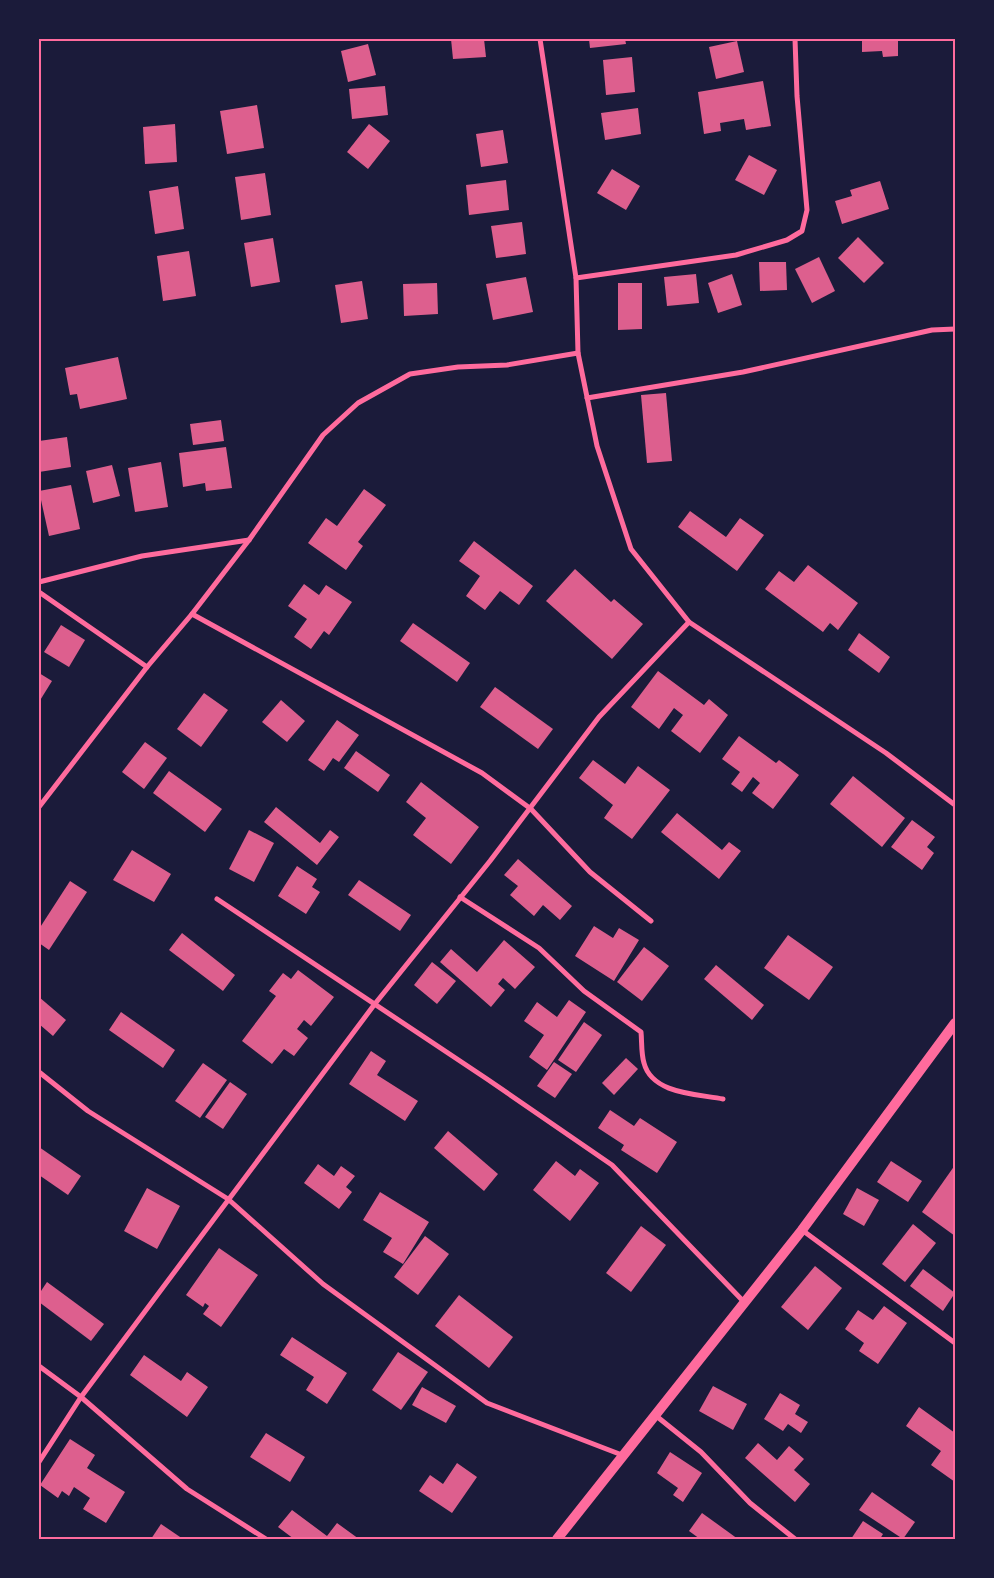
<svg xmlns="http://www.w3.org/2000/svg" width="994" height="1578" font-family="Ubuntu,sans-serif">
  <rect width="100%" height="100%" fill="#1b1b3a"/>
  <!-- building -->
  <g fill="#dd5f8e">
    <path d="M451,39H484L486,57L453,59Z"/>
    <path d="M589,39H625L626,44L590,48Z"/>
    <path d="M862,39H898V56L883,57L882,51L862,52Z"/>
    <path d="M737,41L744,72L716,79L709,47Z"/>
    <path d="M368,44L376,75L348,82L341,51Z"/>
    <path d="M632,57L635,92L606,95L603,60Z"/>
    <path d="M763,81L771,126L746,130L744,119L720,123L721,131L704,134L698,92Z"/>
    <path d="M385,86L388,115L352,119L349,89Z"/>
    <path d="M257,105L264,148L227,154L220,111Z"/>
    <path d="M638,108L641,134L605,140L601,113Z"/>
    <path d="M175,124L177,162L145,164L143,127Z"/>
    <path d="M369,124L390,141L368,169L347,152Z"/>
    <path d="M503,130L508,163L481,167L476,134Z"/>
    <path d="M749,155L777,170L764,195L735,180Z"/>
    <path d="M612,169L640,186L626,210L597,193Z"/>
    <path d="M265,173L271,215L241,220L235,177Z"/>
    <path d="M506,180L509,210L469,215L466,185Z"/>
    <path d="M880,181L889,209L842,224L835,201L852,196L850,190Z"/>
    <path d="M178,186L184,229L155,234L149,191Z"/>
    <path d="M522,222L526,254L496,258L491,226Z"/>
    <path d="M858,237L884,263L864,283L838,258Z"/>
    <path d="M273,238L280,282L251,287L244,243Z"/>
    <path d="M189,251L196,296L163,301L157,256Z"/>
    <path d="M819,257L835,291L812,303L795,269Z"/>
    <path d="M759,262H786L787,290L760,291Z"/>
    <path d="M696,274L699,303L667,306L664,277Z"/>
    <path d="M732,274L742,305L718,313L708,283Z"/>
    <path d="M526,277L533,312L493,320L486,284Z"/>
    <path d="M362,281L368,319L341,323L335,285Z"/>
    <path d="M437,283L438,314L404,316L403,284Z"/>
    <path d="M618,283H642V329L618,330Z"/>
    <path d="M118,357L127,399L80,409L77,394L70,395L65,368Z"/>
    <path d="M666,393L672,461L647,463L641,395Z"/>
    <path d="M221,420L224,441L193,445L190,424Z"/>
    <path d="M67,437L71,467L39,472V441Z"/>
    <path d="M226,447L232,488L206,491L205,483L183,487L179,453Z"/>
    <path d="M161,462L168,507L135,512L128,468Z"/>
    <path d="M112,465L120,496L93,503L86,471Z"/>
    <path d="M71,485L80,529L49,536L39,491Z"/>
    <path d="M364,489L386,505L358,542L363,546L346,570L308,543L326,518L337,526Z"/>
    <path d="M690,511L726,537L740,518L764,535L737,571L678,527Z"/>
    <path d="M474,541L533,586L519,605L500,591L485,610L466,596L480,576L459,561Z"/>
    <path d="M808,565L858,603L838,630L830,623L823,632L765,589L779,571L794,582Z"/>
    <path d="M575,569L611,602L614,599L643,624L612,659L546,601Z"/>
    <path d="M304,584L319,595L326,585L352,602L329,635L324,631L311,649L294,637L307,619L288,606Z"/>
    <path d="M413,623L470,663L457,682L400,641Z"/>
    <path d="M61,625L85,640L69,667L44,652Z"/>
    <path d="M859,633L890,657L879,673L848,650Z"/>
    <path d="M658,671L704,705L709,699L728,715L700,753L671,731L683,715L674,708L659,729L631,707Z"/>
    <path d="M39,673L52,681L39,702Z"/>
    <path d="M495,687L553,729L538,749L480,707Z"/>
    <path d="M204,693L228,710L201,747L177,729Z"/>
    <path d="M281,700L305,721L287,742L262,722Z"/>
    <path d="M337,720L359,735L339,762L333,758L324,771L308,760Z"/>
    <path d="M739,736L776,763L779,760L799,775L773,809L752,793L760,783L753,777L742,792L731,784L740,772L722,759Z"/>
    <path d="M145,742L167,758L144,789L122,772Z"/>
    <path d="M356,751L390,775L378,792L344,768Z"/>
    <path d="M593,760L625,784L638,766L670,790L632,839L604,818L613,805L579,778Z"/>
    <path d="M169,771L222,809L205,832L153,793Z"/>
    <path d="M853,776L905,818L882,847L830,804Z"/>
    <path d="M421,782L479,827L451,864L413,835L426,818L406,802Z"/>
    <path d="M276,807L320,843L330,830L339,837L317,865L264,822Z"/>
    <path d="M677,813L722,850L729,842L741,851L719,879L661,832Z"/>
    <path d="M912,820L935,837L927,847L934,853L922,870L891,847Z"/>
    <path d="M249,830L274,843L254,882L229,869Z"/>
    <path d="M132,850L171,874L154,902L113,880Z"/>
    <path d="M518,859L572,906L560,920L543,905L534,916L510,895L518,886L504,875Z"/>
    <path d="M297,866L317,879L312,887L320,892L306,914L278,896Z"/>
    <path d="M359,880L411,915L400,931L348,895Z"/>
    <path d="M70,881L87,892L49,950L39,943V929Z"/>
    <path d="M594,926L613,938L619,928L639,940L614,981L575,956Z"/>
    <path d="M182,933L235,975L223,991L169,950Z"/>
    <path d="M788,935L833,967L809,1000L764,968Z"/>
    <path d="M504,940L535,967L515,989L503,978L498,984L505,990L491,1007L440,962L451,949L477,972Z"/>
    <path d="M644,947L669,966L642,1001L617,982Z"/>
    <path d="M432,962L456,981L437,1004L414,985Z"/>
    <path d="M716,965L764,1005L752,1020L704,979Z"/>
    <path d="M298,970L334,997L311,1026L304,1020L297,1029L308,1038L294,1056L284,1049L272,1064L242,1041L276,996L269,991L283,973L291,979Z"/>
    <path d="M39,997L66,1020L53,1036L39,1024Z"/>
    <path d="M569,1000L586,1012L547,1070L529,1057L544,1035L524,1021L537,1002L557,1017Z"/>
    <path d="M121,1012L175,1050L163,1068L109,1030Z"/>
    <path d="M584,1022L602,1035L576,1072L558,1060Z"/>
    <path d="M371,1051L386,1061L377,1075L418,1101L405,1121L349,1084Z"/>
    <path d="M626,1058L638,1069L614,1095L602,1083Z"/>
    <path d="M554,1062L572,1074L555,1098L537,1086Z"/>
    <path d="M203,1063L227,1080L200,1118L175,1101Z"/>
    <path d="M230,1082L247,1094L223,1129L205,1117Z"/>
    <path d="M610,1110L634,1126L640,1118L677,1142L657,1173L621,1150L624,1145L598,1128Z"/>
    <path d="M448,1131L498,1174L484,1191L434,1148Z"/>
    <path d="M39,1147L81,1176L68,1195L39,1175Z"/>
    <path d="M556,1161L575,1176L580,1169L599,1183L570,1221L533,1190Z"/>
    <path d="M891,1161L922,1181L908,1202L877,1182Z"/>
    <path d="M318,1164L334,1176L341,1166L355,1176L346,1187L352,1192L339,1209L304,1183Z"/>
    <path d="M955,1165V1236L922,1212Z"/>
    <path d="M147,1188L180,1206L157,1249L124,1231Z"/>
    <path d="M857,1188L879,1200L864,1226L843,1214Z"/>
    <path d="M380,1192L429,1222L403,1264L383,1252L392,1238L363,1220Z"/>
    <path d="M913,1224L936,1243L905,1282L882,1264Z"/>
    <path d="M641,1226L666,1245L631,1292L606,1273Z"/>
    <path d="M425,1236L449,1254L418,1295L394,1277Z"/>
    <path d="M219,1248L258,1275L221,1327L203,1314L209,1306L205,1303L203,1307L186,1295Z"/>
    <path d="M815,1266L842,1288L808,1330L781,1307Z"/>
    <path d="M923,1269L955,1293L943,1311L910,1286Z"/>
    <path d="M47,1282L104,1324L91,1341L39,1302V1294Z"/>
    <path d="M459,1295L513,1337L489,1368L435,1326Z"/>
    <path d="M884,1306L907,1323L878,1364L859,1351L864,1343L845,1329L858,1310L873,1320Z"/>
    <path d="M292,1337L347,1373L327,1404L306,1390L314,1377L280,1355Z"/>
    <path d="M398,1352L428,1372L401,1410L372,1390Z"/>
    <path d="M144,1355L181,1381L187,1372L208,1387L187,1417L130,1375Z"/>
    <path d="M713,1386L747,1404L733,1430L699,1411Z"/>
    <path d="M422,1387L456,1406L446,1423L412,1405Z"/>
    <path d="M780,1393L800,1405L795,1414L808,1422L801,1433L788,1424L783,1431L764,1419Z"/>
    <path d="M919,1407L955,1433V1482L931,1465L941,1451L906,1426Z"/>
    <path d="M266,1433L305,1457L290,1482L250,1457Z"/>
    <path d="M70,1439L95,1455L87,1468L125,1492L106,1523L83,1509L90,1498L74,1487L69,1496L62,1491L58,1498L40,1485Z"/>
    <path d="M758,1443L777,1460L789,1446L804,1459L794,1470L810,1484L795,1502L745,1458Z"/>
    <path d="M670,1452L702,1473L683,1502L673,1495L678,1488L657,1473Z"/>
    <path d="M457,1463L477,1477L452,1513L419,1491L430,1475L443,1484Z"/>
    <path d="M872,1492L915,1522L903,1539L859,1510Z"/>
    <path d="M292,1510L327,1536L337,1523L359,1539H294L278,1527Z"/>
    <path d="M702,1513L738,1539H700L689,1531Z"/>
    <path d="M863,1521L883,1534L880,1539H851Z"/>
    <path d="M161,1524L183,1539H151Z"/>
  </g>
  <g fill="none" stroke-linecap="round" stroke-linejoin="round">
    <!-- minor -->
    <g stroke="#ff6b9d" stroke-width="5">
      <path d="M540,39L576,278L578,353L597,446L631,549L689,622L886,753L955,805"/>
      <path d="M576,278L736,255L787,240L802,231L807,210L797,96L795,39"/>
      <path d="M587,398L743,372L932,330L955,329"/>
      <path d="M39,582L142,556L249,540"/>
      <path d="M39,592L147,667"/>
      <path d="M192,614L482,773L531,809L590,872L651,921"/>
      <path d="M39,807L147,667L192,614L249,540L323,435L358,403L410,374L458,367L507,365L578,353"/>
      <path d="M460,897L539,948L584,991L641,1032C642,1042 641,1053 644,1063C652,1094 697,1094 723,1099"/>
      <path d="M217,899L487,1079L612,1165L744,1302"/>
      <path d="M39,1072L88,1111L228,1199L323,1284L487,1403L622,1455"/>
      <path d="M802,1230L955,1343"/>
      <path d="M39,1366L81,1397L187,1489L266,1539"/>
      <path d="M655,1415L701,1452L750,1503L795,1539"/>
      <path d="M39,1462L81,1397L374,1005L490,861L599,717L689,622"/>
    </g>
    <!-- secondary -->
    <path stroke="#ff6b9d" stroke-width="10" d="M557,1539L802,1230L955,1023"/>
  </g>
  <!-- border -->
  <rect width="994" height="1578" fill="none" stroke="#1b1b3a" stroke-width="80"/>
  <rect x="40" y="40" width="914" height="1498" fill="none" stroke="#ff6b9d" stroke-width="2"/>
</svg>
